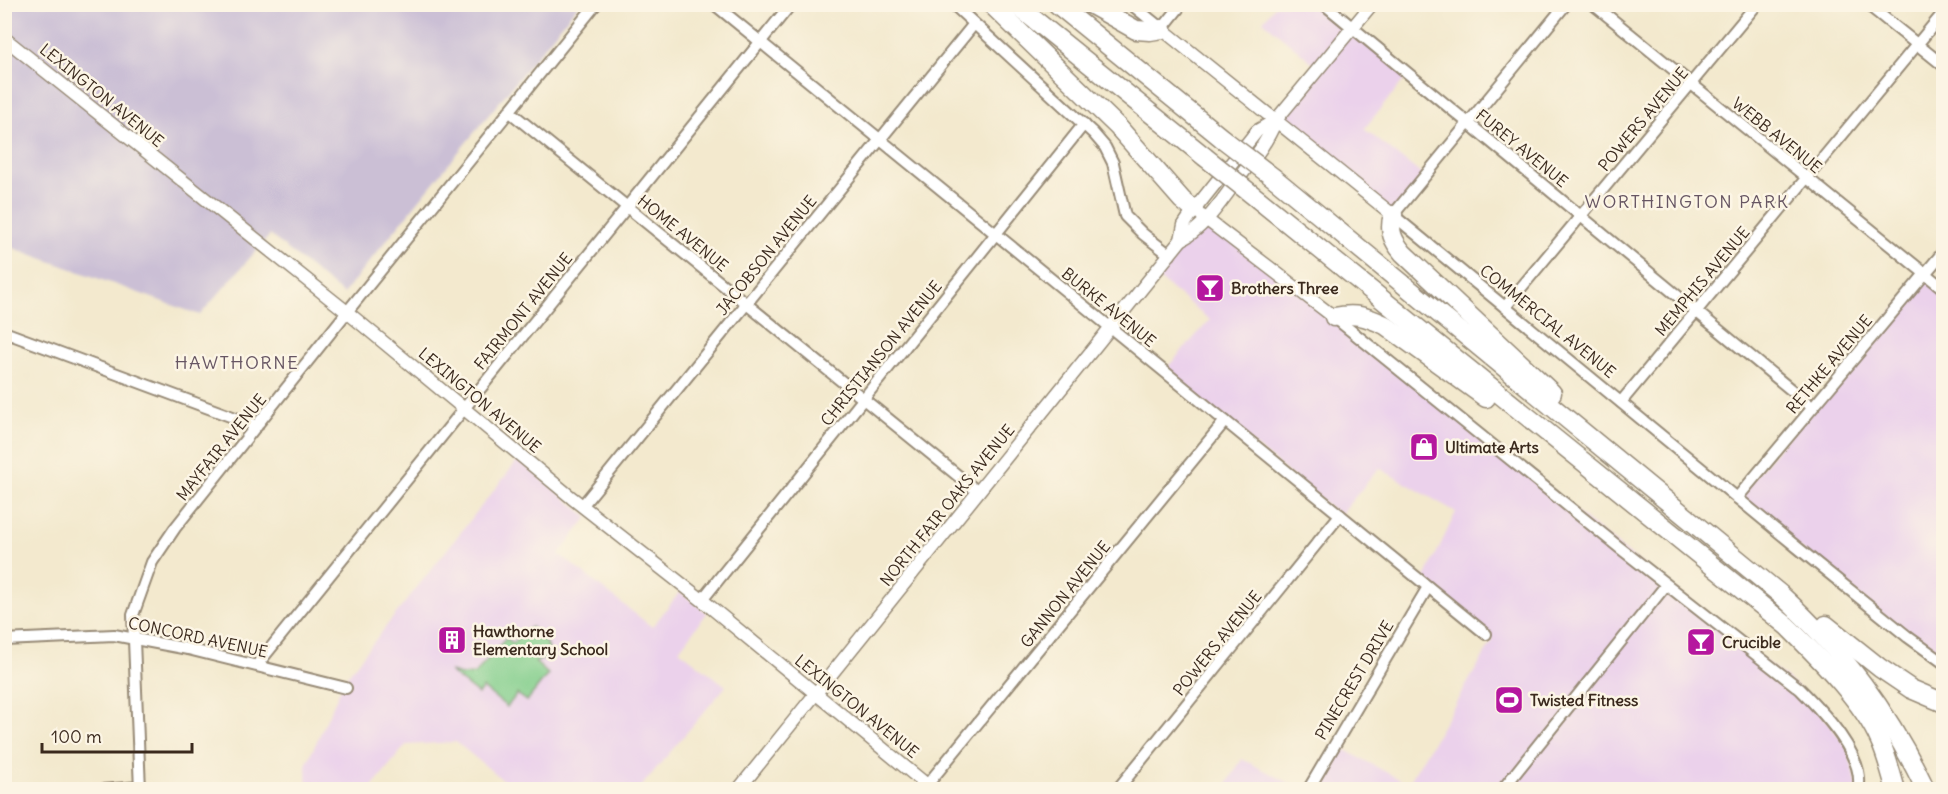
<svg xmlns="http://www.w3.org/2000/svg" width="1948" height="794" font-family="Delius,sans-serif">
  <rect width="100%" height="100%" fill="#fcf5e5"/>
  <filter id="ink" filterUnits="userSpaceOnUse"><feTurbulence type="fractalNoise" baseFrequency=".0167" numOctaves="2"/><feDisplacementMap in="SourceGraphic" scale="12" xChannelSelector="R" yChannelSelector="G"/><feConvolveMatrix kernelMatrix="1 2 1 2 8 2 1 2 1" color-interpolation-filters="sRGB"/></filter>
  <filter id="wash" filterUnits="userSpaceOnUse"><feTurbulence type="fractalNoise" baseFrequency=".008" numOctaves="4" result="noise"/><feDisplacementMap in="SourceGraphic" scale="24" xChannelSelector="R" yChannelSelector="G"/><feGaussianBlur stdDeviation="1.35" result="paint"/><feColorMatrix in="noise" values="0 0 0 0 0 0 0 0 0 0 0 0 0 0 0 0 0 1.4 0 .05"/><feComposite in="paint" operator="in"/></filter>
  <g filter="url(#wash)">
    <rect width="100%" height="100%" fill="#f3e9ce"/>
    <!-- built -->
    <g fill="#ebd1eb">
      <path d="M1276,5H1324L1409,74L1364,129L1425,177L1393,215L1276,120L1319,68L1263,21Z"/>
      <path d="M1207,220L1800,689L1847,747L1858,789H1308L1334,744L1408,784L1493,640L1423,582L1456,512L1379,468L1340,515L1164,371L1210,320L1154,275Z"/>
      <path d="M1925,273L1943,289V663L1737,498Z"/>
      <path d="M518,460L588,517L559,554L652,627L680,592L707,613L679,650L726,686L639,789H514L456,742L406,745L370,789H307L306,765L346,677Z"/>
      <path d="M1242,759L1301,789H1224Z"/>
    </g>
    <!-- industrial -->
    <path fill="#cbbfd5" d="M4,5H578L343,294L270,235L200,315L5,245Z"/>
    <!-- green -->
    <path fill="#82ce8c" stroke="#5e7c55" stroke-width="1.5" d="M531,627C541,636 549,644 551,657L535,662L548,674L527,701L517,694L507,707L483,688L478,694L450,672L461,675L475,674L506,638L513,643L520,635Z"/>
  </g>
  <g filter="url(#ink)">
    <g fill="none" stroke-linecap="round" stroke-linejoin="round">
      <!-- minor casing -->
      <g stroke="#978a76" stroke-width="14">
        <g id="minor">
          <path d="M714,4L1486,634"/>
          <path d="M953,4L1093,133L1105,147L1113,163L1125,216L1143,234L1170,255"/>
          <path d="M1131,4L1162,29L1182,4"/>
          <path d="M1324,4L1812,407"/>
          <path d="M1566,4L1393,215L1798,548L1908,637L1944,663"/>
          <path d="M1593,4L1944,289"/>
          <path d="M1867,4L1944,66"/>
          <path d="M509,111L978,492"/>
          <path d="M1505,307L1757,4"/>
          <path d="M1334,317L1620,548L1800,689C1821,710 1867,757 1858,790"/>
          <path d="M4,332L257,426"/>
          <path d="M1621,402L1944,12"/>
          <path d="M1737,498L1944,251"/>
          <path d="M582,506L974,24"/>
          <path d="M702,600L1084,124"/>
          <path d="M4,640L114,635L188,649L346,688"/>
          <path d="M257,665L791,4"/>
          <path d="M927,785L1225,421"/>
          <path d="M101,790L139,787"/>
          <path d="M140,790L133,615L152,562L175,528L347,312L596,4"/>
          <path d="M1117,790L1340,515"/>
          <path d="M1308,790L1428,587"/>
          <path d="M1502,790L1666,585"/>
        </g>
      </g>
      <!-- tertiary casing -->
      <g stroke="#978a76" stroke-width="15">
        <g id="tertiary">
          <path d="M1162,29L1393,215"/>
          <path d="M4,38L347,312L572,498L702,600L933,790"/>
          <path d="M1202,216L1334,317"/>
          <path d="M1181,240L1184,225L1194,210L1257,131L1276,120"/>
          <path d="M738,790L1181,240C1205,227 1219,204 1235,183C1251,162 1266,145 1276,120L1372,4"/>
        </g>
      </g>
      <!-- motorway casing -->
      <g stroke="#978a76" stroke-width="21">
        <g id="motorway">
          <path d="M991,4L1118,127L1182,200L1194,210"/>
          <path d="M1015,4L1205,157"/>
          <path d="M1057,4L1223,139"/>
          <path d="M1090,4L1136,30L1150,31L1162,29"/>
          <path d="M1274,178L1780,594C1845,654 1887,709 1926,790"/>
          <path d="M1259,200L1787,626C1818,657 1863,701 1880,741C1887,756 1891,774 1896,790"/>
          <path d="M1393,215C1388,231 1393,241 1403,253L1552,393"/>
          <path d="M1334,317C1356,313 1365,316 1385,325L1486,398"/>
          <path d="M1826,625L1880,668L1911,689L1944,703"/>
        </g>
      </g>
      <!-- minor -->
      <use href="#minor" stroke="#fff" stroke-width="10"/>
      <!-- tertiary -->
      <use href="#tertiary" stroke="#fff" stroke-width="12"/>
      <!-- motorway -->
      <use href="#motorway" stroke="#fff" stroke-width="18"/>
      <!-- motorway-bridge casing -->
      <g stroke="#978a76" stroke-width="21" stroke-linecap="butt">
        <g id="motorway-bridge">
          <path d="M1223,139L1274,178"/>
          <path d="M1205,157L1259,200"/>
        </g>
      </g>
      <!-- motorway-bridge -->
      <use href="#motorway-bridge" stroke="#fff" stroke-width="18"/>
    </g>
  </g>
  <!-- icons -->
  <defs>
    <g id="bar-square" transform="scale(1.5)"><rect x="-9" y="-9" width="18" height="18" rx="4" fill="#b5179e" stroke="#fcf5e5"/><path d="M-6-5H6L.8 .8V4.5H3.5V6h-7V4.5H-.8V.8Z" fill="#fff"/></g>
    <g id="shop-square" transform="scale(1.5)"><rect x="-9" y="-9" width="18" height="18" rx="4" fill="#b5179e" stroke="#fcf5e5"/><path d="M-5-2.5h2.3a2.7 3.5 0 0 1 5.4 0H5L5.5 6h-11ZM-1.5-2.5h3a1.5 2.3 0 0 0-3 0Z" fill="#fff"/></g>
    <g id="building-square" transform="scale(1.5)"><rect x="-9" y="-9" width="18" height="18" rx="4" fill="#b5179e" stroke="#fcf5e5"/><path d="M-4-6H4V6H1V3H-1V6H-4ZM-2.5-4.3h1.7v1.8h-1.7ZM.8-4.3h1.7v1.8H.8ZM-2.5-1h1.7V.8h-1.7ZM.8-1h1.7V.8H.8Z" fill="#fff"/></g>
    <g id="stadium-square" transform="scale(1.5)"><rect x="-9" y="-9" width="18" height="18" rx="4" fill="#b5179e" stroke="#fcf5e5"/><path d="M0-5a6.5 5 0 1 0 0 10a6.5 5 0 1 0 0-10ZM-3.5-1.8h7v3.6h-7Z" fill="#fff"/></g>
  </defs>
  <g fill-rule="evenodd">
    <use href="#bar-square" x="1210" y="288"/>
    <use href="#shop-square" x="1424" y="447"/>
    <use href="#building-square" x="452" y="640"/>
    <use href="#bar-square" x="1701" y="642"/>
    <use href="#stadium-square" x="1509" y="700"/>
  </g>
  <g text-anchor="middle" stroke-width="5" stroke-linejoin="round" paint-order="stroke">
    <!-- street labels -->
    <g font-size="16" fill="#3b2a1e" stroke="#fcf5e5">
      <text transform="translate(102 95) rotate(39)" y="6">LEXINGTON AVENUE</text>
      <text transform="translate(1643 119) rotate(-50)" y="6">POWERS AVENUE</text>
      <text transform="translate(1777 135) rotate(39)" y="6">WEBB AVENUE</text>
      <text transform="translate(1522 148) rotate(39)" y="6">FUREY AVENUE</text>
      <text transform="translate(683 233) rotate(39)" y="6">HOME AVENUE</text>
      <text transform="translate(766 255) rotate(-51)" y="6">JACOBSON AVENUE</text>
      <text transform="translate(1702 281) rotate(-50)" y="6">MEMPHIS AVENUE</text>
      <text transform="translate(1109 307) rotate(39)" y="6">BURKE AVENUE</text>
      <text transform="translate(523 311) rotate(-51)" y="6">FAIRMONT AVENUE</text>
      <text transform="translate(1548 321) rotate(39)" y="6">COMMERCIAL AVENUE</text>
      <text transform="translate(881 353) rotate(-51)" y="6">CHRISTIANSON AVENUE</text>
      <text transform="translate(1829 364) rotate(-50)" y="6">RETHKE AVENUE</text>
      <text transform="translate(480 400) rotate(40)" y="6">LEXINGTON AVENUE</text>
      <text transform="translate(221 447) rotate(-51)" y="6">MAYFAIR AVENUE</text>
      <text transform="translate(947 505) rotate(-51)" y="6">NORTH FAIR OAKS AVENUE</text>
      <text transform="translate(1065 594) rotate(-51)" y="6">GANNON AVENUE</text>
      <text transform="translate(198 637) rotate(12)" y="6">CONCORD AVENUE</text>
      <text transform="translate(1217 643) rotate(-51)" y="6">POWERS AVENUE</text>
      <text transform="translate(1354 680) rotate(-59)" y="6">PINECREST DRIVE</text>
      <text transform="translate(857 706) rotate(39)" y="6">LEXINGTON AVENUE</text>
    </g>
    <!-- poi labels -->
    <g font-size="16" font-weight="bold" fill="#3b2a1e" stroke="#fcf5e5" text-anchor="start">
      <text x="1231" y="294">Brothers Three</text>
      <text x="1445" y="453">Ultimate Arts</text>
      <text x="473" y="637">Hawthorne<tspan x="473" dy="18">Elementary School</tspan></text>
      <text x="1722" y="648">Crucible</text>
      <text x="1530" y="706">Twisted Fitness</text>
    </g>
    <!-- neighbourhood labels -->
    <g font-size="18" letter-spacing="1.5" fill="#675663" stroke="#fcf5e5">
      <text x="1687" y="208">WORTHINGTON PARK</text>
      <text x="237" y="369">HAWTHORNE</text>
    </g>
  </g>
  <!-- margin -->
  <rect width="1948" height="794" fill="none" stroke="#fcf5e5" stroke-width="24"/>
  <!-- scale -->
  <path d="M42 743v9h150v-9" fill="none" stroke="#3b2a1e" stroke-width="3"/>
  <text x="51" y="743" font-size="18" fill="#3b2a1e" stroke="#fcf5e5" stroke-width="4.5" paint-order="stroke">100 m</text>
</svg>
